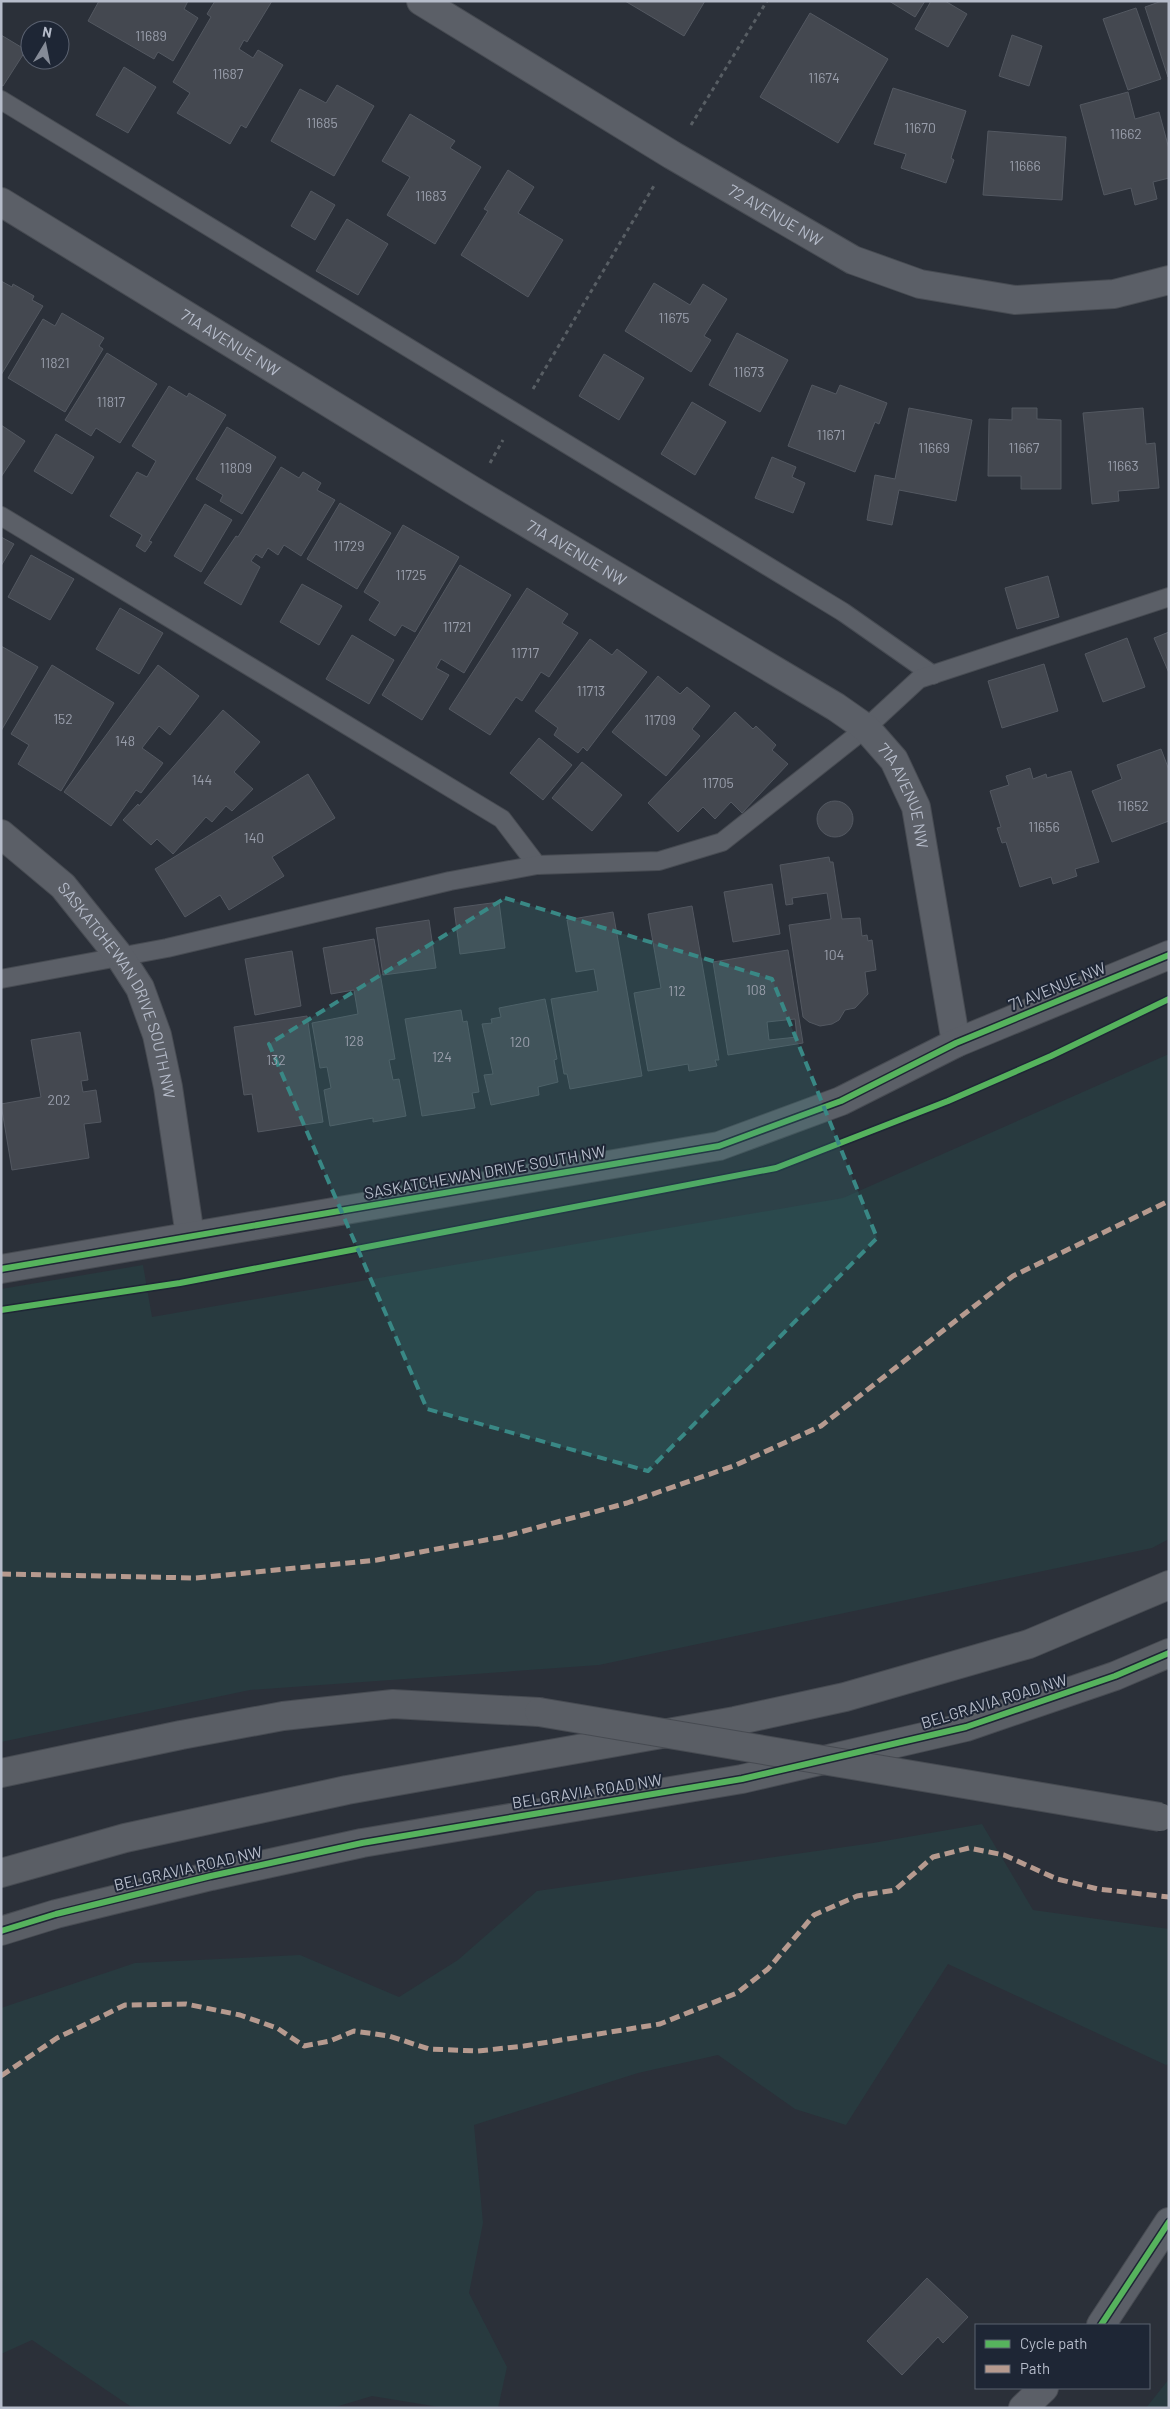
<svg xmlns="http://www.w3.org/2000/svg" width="1170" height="2409" font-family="Barlow,sans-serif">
  <rect width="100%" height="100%" fill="#2b3039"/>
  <!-- green -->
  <g fill="#283a3f">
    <path d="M1169,1054V1539L1152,1548L599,1665L250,1690L1,1742V1289L143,1265L152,1317L843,1198Z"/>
    <path d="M982,1824L1033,1910L1169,1929V2064L1166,2065L948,1964L846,2125L795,2109L718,2055L638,2073L474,2125L483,2223L469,2293L507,2367L498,2408H445L372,2396L332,2408H142L130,2406L32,2340L1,2354V2008L135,1963L300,1955L399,1997L458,1960L537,1891L873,1843Z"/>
    <path d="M1169,2379V2408H1146Z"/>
  </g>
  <!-- building -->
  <g fill="#444850" stroke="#535861" fill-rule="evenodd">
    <path d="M99,1H188L184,9L198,18L173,61L158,52L154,59L88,21Z"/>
    <path d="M215,1H272L247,42L244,40L239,49L253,58L258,50L283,65L246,128L241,125L230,144L177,113L190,93L173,82L211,17L207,14Z"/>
    <path d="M625,1H705L684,36Z"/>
    <path d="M889,1H925L915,17Z"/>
    <path d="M931,1H945L967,14L948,47L915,29Z"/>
    <path d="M1162,1H1169L1168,77L1145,7Z"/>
    <path d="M1136,8L1161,79L1128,90L1103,19Z"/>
    <path d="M810,13L888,59L838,143L760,97Z"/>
    <path d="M1,35L26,50L3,86L1,85Z"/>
    <path d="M1012,35L1042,46L1029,86L999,76Z"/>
    <path d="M124,67L156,87L128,133L96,115Z"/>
    <path d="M337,85L374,106L334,176L271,141L300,89L326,103Z"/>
    <path d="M893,88L966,111L951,158L954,160L946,183L901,168L906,154L874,144Z"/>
    <path d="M1128,92L1135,119L1159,112L1169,149V178L1153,182L1157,199L1135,205L1131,188L1104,195L1080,105Z"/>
    <path d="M410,114L455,141L450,148L481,167L435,244L387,215L410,177L382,161Z"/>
    <path d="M988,131L1066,137L1062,200L983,195Z"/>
    <path d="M508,170L534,187L518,213L563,240L528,297L461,255L488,211L484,209Z"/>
    <path d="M311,191L335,205L315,240L291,226Z"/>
    <path d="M347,219L388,244L358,295L316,271Z"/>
    <path d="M1,281L12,287L13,284L34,296L32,300L43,306L1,375Z"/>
    <path d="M654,283L690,305L703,284L727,299L704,336L711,340L691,372L625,331Z"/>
    <path d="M62,313L104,338L99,346L103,349L65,412L8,378L43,319L55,326Z"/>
    <path d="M737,333L788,360L760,412L709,385Z"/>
    <path d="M107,353L157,384L120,443L96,428L91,436L65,420Z"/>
    <path d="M604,354L644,378L619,420L579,396Z"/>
    <path d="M812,385L836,394L840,385L887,403L879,424L875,422L855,472L788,446Z"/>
    <path d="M169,386L187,397L189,393L226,415L149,541L152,542L145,552L136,546L142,535L110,516L137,472L147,477L156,461L132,446Z"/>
    <path d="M692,402L726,422L695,475L661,454Z"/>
    <path d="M909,408L972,420L956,501L899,490L892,525L867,520L875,475L895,479Z"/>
    <path d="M1012,408H1037V419L1061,420V489H1021V476H988L989,419L1012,420Z"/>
    <path d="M1143,408L1146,444L1155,443L1159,488L1118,491L1119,501L1092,504L1083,413Z"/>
    <path d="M1,425L25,441L1,477Z"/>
    <path d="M227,427L276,457L242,514L220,501L223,495L196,479Z"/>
    <path d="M56,434L94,457L72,494L34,471Z"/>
    <path d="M772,457L796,467L792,477L805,483L793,513L755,498Z"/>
    <path d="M281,467L299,478L303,472L321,483L317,490L335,500L301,556L284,545L278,555L268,548L262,558L256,554L251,561L260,567L241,605L204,583L236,536L238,537Z"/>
    <path d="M340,503L391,533L357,589L307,559Z"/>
    <path d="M205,504L232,520L201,572L174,556Z"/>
    <path d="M403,525L459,557L415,632L402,625L395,636L369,620L380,602L364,592Z"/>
    <path d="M1,537L14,544L1,566Z"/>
    <path d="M31,555L74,579L50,620L8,597Z"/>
    <path d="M460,565L511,595L464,673L441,659L436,668L449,675L422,720L382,695Z"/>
    <path d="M1048,576L1059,617L1017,629L1005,588Z"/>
    <path d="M302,584L342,606L319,645L280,622Z"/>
    <path d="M527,588L568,614L562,623L578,633L549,677L541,672L522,701L516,697L490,735L449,709Z"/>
    <path d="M120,608L163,633L139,674L96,649Z"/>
    <path d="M1169,632V673L1154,638Z"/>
    <path d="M352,635L394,660L369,704L326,679Z"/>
    <path d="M1127,638L1145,687L1103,702L1085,654Z"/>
    <path d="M590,639L612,655L617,649L647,672L587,751L583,747L578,753L554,735L558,728L535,711Z"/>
    <path d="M1,646L38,667L1,731Z"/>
    <path d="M1044,664L1058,711L1002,728L988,681Z"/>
    <path d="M52,665L114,703L61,791L18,764L29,745L11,734Z"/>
    <path d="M158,665L199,696L170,735L159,726L142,748L163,763L141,793L136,790L111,826L64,792Z"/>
    <path d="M658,676L680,694L687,687L710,706L692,729L700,736L666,776L612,732Z"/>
    <path d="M223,710L260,742L234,772L253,789L232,811L226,806L212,822L206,817L173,854L157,839L151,845L123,820L138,804L139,806Z"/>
    <path d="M735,712L753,729L756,726L776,745L772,750L788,764L742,813L731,802L715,819L703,807L678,832L648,803Z"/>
    <path d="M539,738L572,765L543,800L510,773Z"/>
    <path d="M1161,749L1169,770V821L1112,842L1092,791L1122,779L1117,765Z"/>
    <path d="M582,762L622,795L592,831L552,798Z"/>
    <path d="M1030,768L1033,779L1046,774L1047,778L1071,771L1099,862L1075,869L1077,876L1053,884L1051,877L1020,887L1006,842L1002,843L997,828L1001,827L990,791L1009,785L1006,776Z"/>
    <path d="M308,774L335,818L272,857L284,876L229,910L220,895L185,917L155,869Z"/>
    <circle cx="835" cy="819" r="18"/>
    <path d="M829,857L830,862H833L842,919L860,918L862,936L867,935L868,941L872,940L876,970L865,972L868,994L855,1008L845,1010L839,1020L832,1024L820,1026L809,1022L803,1017L789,925L831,919L827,893L792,898L793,904L786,905L780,865Z"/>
    <path d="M772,884L780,934L733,942L724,892Z"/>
    <path d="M499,902L505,948L460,954L454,908Z"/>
    <path d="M692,906L719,1060H715L717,1066L689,1071L688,1064L648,1071L634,993L661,988L648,914Z"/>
    <path d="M613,912L642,1076L570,1089L567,1074H564L551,999L598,991L594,969L576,972L567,920Z"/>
    <path d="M429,920L436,968L383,975L376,928Z"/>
    <path d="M374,939L395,1059L389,1060L393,1080L399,1079L406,1116L373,1122V1118L330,1126L324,1090L331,1088L327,1067L320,1068L312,1023L358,1014L354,990L331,994L323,948Z"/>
    <path d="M788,950L803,1043L728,1055L713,962ZM795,1019L797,1037L769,1040L767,1022Z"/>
    <path d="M292,951L301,1006L255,1015L245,959Z"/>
    <path d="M545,999L557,1059L554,1060L558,1082L538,1087L539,1095L491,1105L484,1075L493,1074L482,1024L492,1023L491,1019L501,1017L499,1008Z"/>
    <path d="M461,1010L463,1022L467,1021L479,1092L472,1093L475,1108L422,1116L405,1019Z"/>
    <path d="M307,1016L323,1122L258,1132L252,1094L244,1095L234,1027Z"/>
    <path d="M80,1032L88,1080L81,1081L83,1092L96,1090L101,1122L84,1124L89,1158L12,1170L1,1104L41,1097L31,1040Z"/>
    <path d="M927,2278L968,2317L943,2343L938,2337L902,2375L867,2341Z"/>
  </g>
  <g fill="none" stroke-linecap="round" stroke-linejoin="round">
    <!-- lane casing -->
    <g stroke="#474b52" stroke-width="20">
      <g id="lane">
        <path d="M1,100L843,612L933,675"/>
        <path d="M1,516L502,819L537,865"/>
        <path d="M1,979L167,948L450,881L537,865L659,861L722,842L866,728L919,679L1169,597"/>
      </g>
    </g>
    <!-- street casing -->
    <g stroke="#474b52" stroke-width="30">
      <g id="street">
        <path id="s1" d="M421,1L672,155L853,260L920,284L1015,300L1114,294L1169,280"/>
        <path id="s2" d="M1,202L473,491L836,707L866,728L894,760L916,807L956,1043"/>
        <path id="s3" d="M1,834L63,886L120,957L140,988L157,1035L168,1087L190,1236"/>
        <path d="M1,1269L719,1146L841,1101L956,1043L1169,955"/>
        <path d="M1101,2325L1169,2222"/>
        <path d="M1023,2408L1044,2388"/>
      </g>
    </g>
    <!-- secondary casing -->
    <g stroke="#474b52" stroke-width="30">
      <g id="secondary">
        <path d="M1,1773L181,1735L283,1716L393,1704L539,1712"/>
        <path d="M1,1873L125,1838L347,1790L735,1721L845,1697L1029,1644L1169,1585"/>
        <path d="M1,1931L56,1914L211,1876L362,1843L742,1779L966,1727L1115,1676L1169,1653"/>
      </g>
    </g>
    <!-- path -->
    <g stroke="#585e64" stroke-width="3" stroke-dasharray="4 4" stroke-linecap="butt">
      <path d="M691,125L767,1"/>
      <path d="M533,389L655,184"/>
      <path d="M490,463L503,440"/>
    </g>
    <!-- lane -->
    <use href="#lane" stroke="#5b5f67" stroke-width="18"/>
    <!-- street -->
    <use href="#street" stroke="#5b5f67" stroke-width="28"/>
    <!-- secondary -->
    <use href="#secondary" stroke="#5a5e65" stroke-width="28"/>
    <!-- secondary-bridge casing -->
    <g stroke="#474b52" stroke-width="30" stroke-linecap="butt">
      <path id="secondary-bridge" d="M539,1712L1160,1817"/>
    </g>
    <!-- secondary-bridge -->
    <use href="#secondary-bridge" stroke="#5a5e65" stroke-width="28"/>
    <!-- quiet -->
    <g stroke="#b69a8f" stroke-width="5" stroke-dasharray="10 5" stroke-linecap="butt">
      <path d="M1,1574L196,1578L377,1560L502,1537L627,1503L736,1465L821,1426L1013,1276L1169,1201"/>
      <path d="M1,2076L57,2038L125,2005L186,2004L240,2015L277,2028L304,2046L330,2041L354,2031L389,2036L429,2049L478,2051L524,2046L660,2024L737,1993L768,1969L814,1915L857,1896L895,1890L933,1857L969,1848L1004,1855L1057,1879L1098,1889L1169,1897"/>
    </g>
    <!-- cycleway casing -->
    <g stroke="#1e2635" stroke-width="9">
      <g id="cycleway">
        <path d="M1,1269L719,1146L841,1101L956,1043L1169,955"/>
        <path d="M1,1310L180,1283L776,1168L948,1101L1051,1056L1169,999"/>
        <path d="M1,1931L56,1914L211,1876L362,1843L742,1779L966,1727L1115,1676L1169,1653"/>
        <path d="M1101,2325L1169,2222"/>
      </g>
    </g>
    <!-- cycleway -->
    <use href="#cycleway" stroke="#56b35d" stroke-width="6"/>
  </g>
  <!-- marked area -->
  <path fill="#398885" fill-opacity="0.2" stroke="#398885" stroke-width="4" stroke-dasharray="10 6" stroke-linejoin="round" d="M505,898L772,979L877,1238L648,1471L427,1409L269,1044Z"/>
  <g text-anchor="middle" stroke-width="4" stroke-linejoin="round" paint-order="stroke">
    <!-- number labels -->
    <g font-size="14" fill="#9a9fac">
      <text x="151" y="41">11689</text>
      <text x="228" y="79">11687</text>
      <text x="824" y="83">11674</text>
      <text x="322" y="128">11685</text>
      <text x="920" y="133">11670</text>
      <text x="1126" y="139">11662</text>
      <text x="1025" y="171">11666</text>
      <text x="431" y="201">11683</text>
      <text x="674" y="323">11675</text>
      <text x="55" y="368">11821</text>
      <text x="749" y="377">11673</text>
      <text x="111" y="407">11817</text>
      <text x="831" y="440">11671</text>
      <text x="934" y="453">11669</text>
      <text x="1024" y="453">11667</text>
      <text x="1123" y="471">11663</text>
      <text x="236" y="473">11809</text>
      <text x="349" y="551">11729</text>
      <text x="411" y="580">11725</text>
      <text x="457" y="632">11721</text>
      <text x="525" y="658">11717</text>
      <text x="591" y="696">11713</text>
      <text x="63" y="724">152</text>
      <text x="660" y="725">11709</text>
      <text x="125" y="746">148</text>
      <text x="202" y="785">144</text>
      <text x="718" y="788">11705</text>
      <text x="1133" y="811">11652</text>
      <text x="1044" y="832">11656</text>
      <text x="254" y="843">140</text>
      <text x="834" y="960">104</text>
      <text x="756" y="995">108</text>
      <text x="677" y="996">112</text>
      <text x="354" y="1046">128</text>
      <text x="520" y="1047">120</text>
      <text x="442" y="1062">124</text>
      <text x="276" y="1065">132</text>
      <text x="59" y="1105">202</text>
    </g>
    <!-- street labels -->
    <g font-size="16" fill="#b6bcca" stroke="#1e2635">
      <text dy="6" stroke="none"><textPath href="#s1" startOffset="414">72 AVENUE NW</textPath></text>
      <text dy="6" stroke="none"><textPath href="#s2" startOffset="269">71A AVENUE NW</textPath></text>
      <text dy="6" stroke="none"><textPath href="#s2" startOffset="674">71A AVENUE NW</textPath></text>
      <text dy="6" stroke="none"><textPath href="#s2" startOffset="1092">71A AVENUE NW</textPath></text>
      <text transform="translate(1057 986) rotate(-22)" y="6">71 AVENUE NW</text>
      <text dy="6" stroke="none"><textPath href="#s3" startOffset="201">SASKATCHEWAN DRIVE SOUTH NW</textPath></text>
      <text transform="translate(485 1172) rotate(-10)" y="6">SASKATCHEWAN DRIVE SOUTH NW</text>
      <text transform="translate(994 1701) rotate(-17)" y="6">BELGRAVIA ROAD NW</text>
      <text transform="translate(587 1791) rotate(-9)" y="6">BELGRAVIA ROAD NW</text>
      <text transform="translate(188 1868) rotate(-13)" y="6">BELGRAVIA ROAD NW</text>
    </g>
  </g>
  <!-- border -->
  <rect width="1170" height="2409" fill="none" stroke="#b6bcca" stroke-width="5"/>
  <!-- legend -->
  <rect x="975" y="2324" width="175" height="65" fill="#1e2635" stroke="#5b6271"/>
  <rect x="985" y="2340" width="25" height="8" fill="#56b35d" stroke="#5b6271"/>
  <text x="1020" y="2349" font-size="15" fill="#b6bcca">Cycle path</text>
  <rect x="985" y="2365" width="25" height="8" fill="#b69a8f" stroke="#5b6271"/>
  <text x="1020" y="2374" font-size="15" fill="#b6bcca">Path</text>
  <!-- north arrow -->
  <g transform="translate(45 45) rotate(10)"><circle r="24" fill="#1e2635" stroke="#5b6271"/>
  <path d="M0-4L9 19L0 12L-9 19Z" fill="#858b97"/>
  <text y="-8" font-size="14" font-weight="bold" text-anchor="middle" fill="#b6bcca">N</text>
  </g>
</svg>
